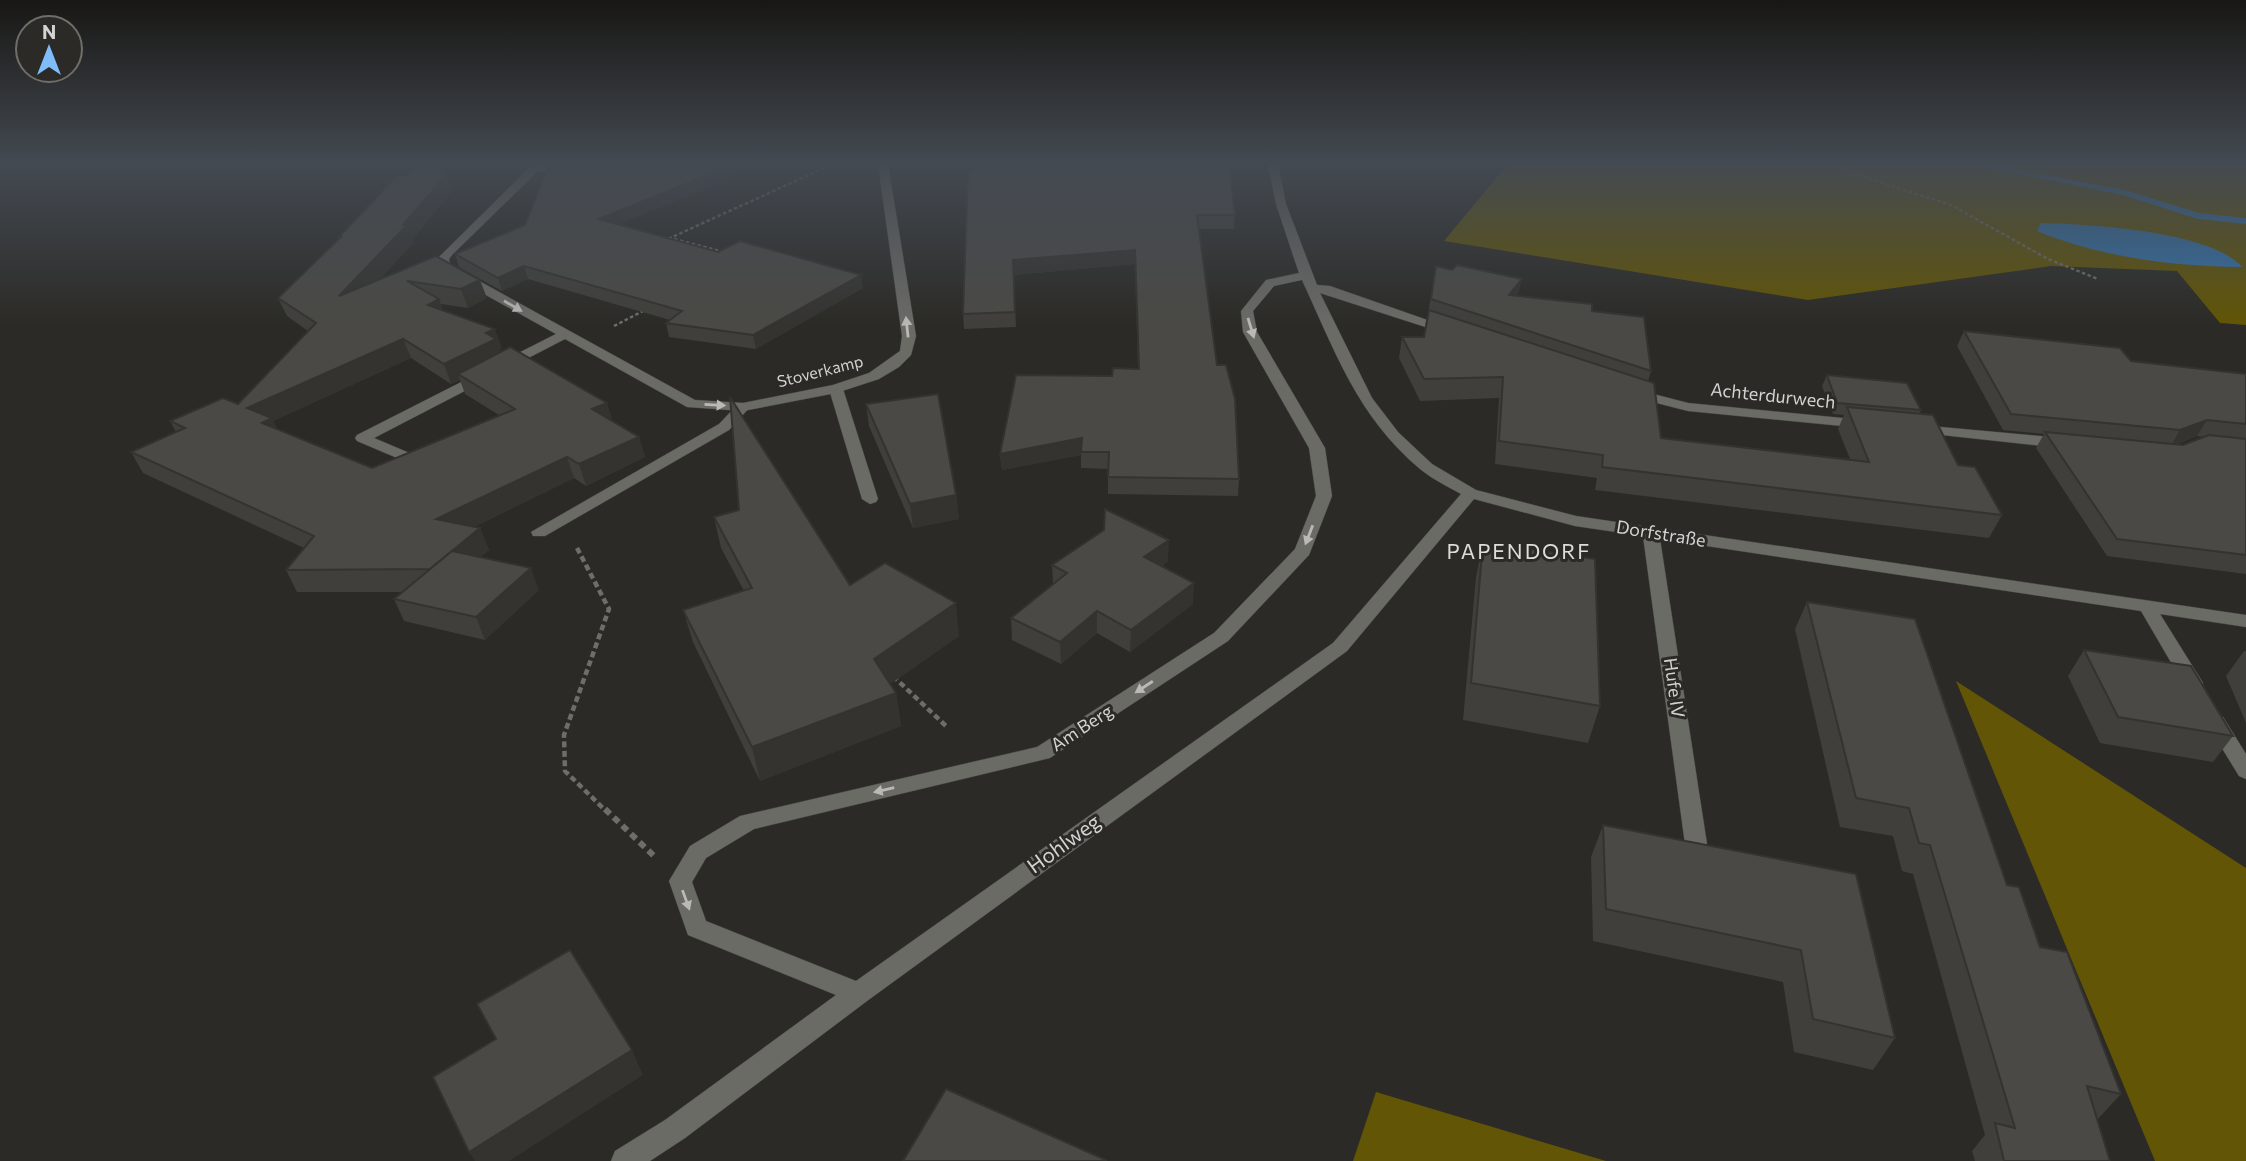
<svg xmlns="http://www.w3.org/2000/svg" width="2246" height="1161" font-family="Commissioner,sans-serif">
  <rect width="100%" height="100%" fill="#2b2a26"/>
  <!-- forest -->
  <g fill="#625505">
    <path d="M1508,164H2246V325L2220,323L2177,271L2051,266L1808,300L1444,241Z"/>
    <path d="M1956,681L2246,868V1161H2155Z"/>
    <path d="M1376,1092L1606,1161H1353Z"/>
  </g>
  <!-- water -->
  <path fill="#3374ae" d="M2041,223C2088,224 2211,231 2242,267C2171,266 2104,258 2037,231Z"/>
  <g fill="none" stroke-linecap="round" stroke-linejoin="round">
    <!-- stream -->
    <path fill="#3374ae" fill-rule="evenodd" d="M1971,164H1986L2125,190L2199,213L2246,218V224L2198,219L2123,195Z"/>
    <!-- service casing -->
    <g stroke="#454541" stroke-width="1">
      <g id="service">
        <path d="M836,385L843,389L878,499L876,502L870,504L862,499L829,389Z"/>
        <path d="M743,403L750,407L729,430L545,536H533L531,532L719,424L738,404Z"/>
      </g>
    </g>
    <!-- minor casing -->
    <g stroke="#454541" stroke-width="1">
      <g id="minor">
        <path d="M571,164H621L616,167L537,172L452,255L449,259L450,265L695,400L743,403L833,385L869,373L900,351L902,336L878,164H888L916,336L911,355L899,367L879,379L836,393L743,411L687,407L565,339L374,438L426,460L429,463L426,466H416L357,441L355,438L357,435L556,334L441,270L437,259L530,167Z"/>
        <path d="M1268,164H1278L1286,204L1317,285L1330,286L1456,330L1449,334L1444,333L1320,293L1372,398L1398,432L1432,464L1476,490L1576,516L2246,615V627L2160,614L2203,683L2200,688H2186L2141,611L1660,539L1707,844L1704,850L1696,853L1688,850L1685,844L1643,536L1575,526L1474,499L1347,651L867,1001L685,1138L650,1161H611L615,1151L665,1120L836,995L688,935L669,881L690,846L740,816L1037,747L1214,633L1295,549L1316,496L1309,448L1243,332L1241,311L1266,280L1299,273L1276,204ZM1302,280C1335,351 1357,416 1420,469C1432,479 1447,486 1461,494L1333,643L856,981L706,921L692,882L706,858L754,829L1050,758L1228,641L1309,555L1332,496L1325,448L1257,332L1253,311L1274,286Z"/>
        <path d="M1634,389L1688,403L1863,420L1870,424L1863,428L1688,411L1629,396V390Z"/>
        <path d="M1919,425L2061,438L2069,443L2061,448L1914,432V426Z"/>
        <path d="M2216,715L2223,717L2246,754V779L2239,776L2206,722L2209,717Z"/>
      </g>
    </g>
    <!-- path-far2 -->
    <g stroke="#6e6d69" stroke-width="2.5" stroke-dasharray="3.5 2.5" stroke-linecap="butt">
      <path d="M1823,164L1951,205L2048,259L2098,279"/>
      <path d="M724,252L670,238L833,164"/>
      <path d="M614,326L647,309"/>
    </g>
    <!-- path-far1 -->
    <g stroke="#6e6d69" stroke-width="4.5" stroke-dasharray="6 3.5" stroke-linecap="butt">
      <path d="M577,548L609,609L564,735L565,771L606,811"/>
      <path d="M893,676L946,726"/>
    </g>
    <!-- path -->
    <path stroke="#6e6d69" stroke-width="6" stroke-dasharray="7 5" stroke-linecap="butt" d="M605,809L654,856"/>
    <!-- service -->
    <use href="#service" fill="#6b6b66" fill-rule="evenodd"/>
    <!-- minor -->
    <use href="#minor" fill="#6b6b66" fill-rule="evenodd"/>
  </g>
  <!-- wall -->
  <g fill="#403f3b" fill-rule="evenodd">
    <path d="M970,164H1229L1235,215L1234,229H1199L1217,365L1239,479L1238,496L1108,494V469L1081,468V455L1002,470L1000,454L1112,376L1138,369L1135,264L1014,275L1016,327L964,329L963,314L973,172Z"/>
    <path d="M711,187L619,224L718,252L863,288L756,349L669,337L666,323L670,320L528,279L502,291L459,267L455,254L525,225Z"/>
    <path d="M452,191L412,240L413,243L380,279L436,256L487,298L468,308L441,304L443,310L502,348L499,349L500,352L607,403L612,421L639,437L645,457L586,486L574,478L474,527L480,528L489,550L480,557L539,590L485,640L404,621L394,599L403,592H297L286,570L304,548L143,473L131,452L176,432L170,421L238,404L308,331L287,316L278,298L339,239V237ZM411,358L451,384L460,380L465,394L499,415L372,468L277,429L273,421Z"/>
    <path d="M1436,266L1518,296L1592,311L1651,371L1648,381L1661,438L1850,459L1838,429L1844,415L1833,414L1822,386L1827,375L1921,410L1919,414L1958,465L2002,515L1989,538L1595,490L1597,478L1495,464L1499,398L1420,401L1399,358L1402,337H1424Z"/>
    <path d="M1964,331L2131,361L2246,374V574L2107,556L2036,448L2044,434L2003,430L1957,346ZM2197,436L2205,437L2183,445H2175Z"/>
    <path d="M866,404L956,495L959,519L913,528L869,426Z"/>
    <path d="M714,517L850,585L959,636L890,684L896,693L901,726L760,781L693,642L683,610L744,591L721,548Z"/>
    <path d="M1483,542L1600,706L1588,743L1463,720L1476,577Z"/>
    <path d="M1168,561L1162,566L1193,604L1130,652L1097,633L1061,664L1012,640L1011,618L1053,585L1052,565Z"/>
    <path d="M1807,602L2007,885L2121,1094L2097,1120L2110,1161H1975L1972,1151L1985,1135L1913,874L1902,871L1893,836L1840,827L1795,629Z"/>
    <path d="M2084,650L2233,736L2213,762L2100,743L2068,676Z"/>
    <path d="M2244,651H2246V723L2226,676Z"/>
    <path d="M1603,825L1856,874L1895,1038L1873,1070L1794,1052L1783,982L1593,941L1591,857Z"/>
  </g>
  <!-- shaded-wall -->
  <g fill="#343330">
    <path d="M728,164H749L711,187L602,231L599,219Z"/>
    <path d="M447,174L452,191L412,240L413,243L347,315L339,296L403,225Z"/>
    <path d="M1135,250V264L1014,275L1016,327L1013,260Z"/>
    <path d="M524,266L528,279L502,291L498,278Z"/>
    <path d="M861,275L863,288L756,349L753,335Z"/>
    <path d="M1522,279L1518,295H1509Z"/>
    <path d="M480,280L487,298L468,308L461,289Z"/>
    <path d="M439,299L446,318L428,305Z"/>
    <path d="M495,329L502,348L499,349L502,358L458,374L460,380L451,384L444,364L486,333Z"/>
    <path d="M403,339L411,358L273,421L282,439L272,444L247,408Z"/>
    <path d="M607,403L613,423L592,409Z"/>
    <path d="M2207,420L2197,436L2171,446L2180,430Z"/>
    <path d="M639,437L645,457L586,486L579,464Z"/>
    <path d="M1082,438L1081,455L1002,470L1000,454Z"/>
    <path d="M567,457L574,478L445,541L436,519Z"/>
    <path d="M956,495L959,519L913,528L910,504Z"/>
    <path d="M480,528L489,550L439,591L430,569Z"/>
    <path d="M1169,540L1168,561L1144,579V557Z"/>
    <path d="M531,568L539,590L485,640L476,617Z"/>
    <path d="M1194,583L1193,604L1130,652L1131,630Z"/>
    <path d="M956,603L959,636L879,692L874,659Z"/>
    <path d="M1097,611V633L1061,664L1060,642Z"/>
    <path d="M896,693L901,726L760,781L752,747Z"/>
    <path d="M632,1050L643,1075L509,1161H475L469,1152Z"/>
  </g>
  <!-- building -->
  <g fill="#4a4945" stroke="#343330" stroke-width="2">
    <path d="M419,164H434L447,174L403,225H407L339,296L436,256L480,280L461,289L407,281L439,299L428,305L495,329L486,333L496,339L444,364L403,339L247,408L272,418L262,423L372,468L515,409L458,374L510,347L607,403L592,409L639,437L579,464L567,457L436,519L480,528L430,569L286,570L314,536L131,452L185,428L170,421L223,398L238,404L316,323L278,298L341,237H339L397,176H406Z"/>
    <path d="M549,164H728L708,175L599,219L718,252L740,241L861,275L753,335L666,323L682,311L524,266L498,278L455,254L525,225Z"/>
    <path d="M973,164H1229L1235,215H1197L1217,365H1226L1235,399L1239,479L1108,477L1109,452H1081L1082,438L1000,454L1016,375L1112,376L1113,368L1139,369L1135,250L1013,260L1015,312L963,314L968,172L976,171Z"/>
    <path d="M1457,265L1522,279L1509,295L1592,304V311L1644,317L1651,371L1431,299L1436,266L1452,270Z"/>
    <path d="M1429,310L1654,383L1661,438L1869,462L1847,407L1933,415L1958,465L1975,467L2002,515L1602,467L1603,455L1499,441L1503,377L1424,379L1402,337H1424Z"/>
    <path d="M1964,331L2120,348L2131,361L2246,374V424L2207,420L2180,430L2011,414Z"/>
    <path d="M1827,375L1907,383L1921,410L1837,403Z"/>
    <path d="M938,394L956,495L910,504L866,404Z"/>
    <path d="M730,397L850,585L885,563L956,603L874,659L896,693L752,747L683,610L752,588L714,517L739,510Z"/>
    <path d="M2045,432L2183,445L2209,435L2246,439V555L2117,539Z"/>
    <path d="M1105,509L1169,540L1144,557L1194,583L1131,630L1097,611L1060,642L1011,618L1067,573L1052,565L1104,530Z"/>
    <path d="M1483,542L1595,559L1600,706L1471,683Z"/>
    <path d="M452,551L531,568L476,617L394,599Z"/>
    <path d="M1807,602L1915,619L2007,885L2019,887L2040,947L2067,952L2121,1094L2087,1086L2110,1161H2004L1995,1123L2015,1128L1930,845L1919,843L1909,808L1856,798Z"/>
    <path d="M2084,650L2191,666L2233,736L2118,717Z"/>
    <path d="M1603,825L1856,874L1895,1038L1813,1019L1801,950L1606,909Z"/>
    <path d="M570,950L632,1050L469,1152L433,1077L496,1039L477,1004Z"/>
    <path d="M946,1089L1106,1160V1161H903Z"/>
  </g>
  <!-- one-way arrows -->
  <defs><path id="oneway-solid" d="M-6-.8H1V-3.2L6.5 0L1 3.2V.8H-6Z" transform="scale(1.75)"/></defs>
  <g fill="#bab9b6">
    <use href="#oneway-solid" transform="translate(513 306) rotate(30)"/>
    <use href="#oneway-solid" transform="translate(907 327) rotate(-96)"/>
    <use href="#oneway-solid" transform="translate(1251 328) rotate(73)"/>
    <use href="#oneway-solid" transform="translate(715 405) rotate(3)"/>
    <use href="#oneway-solid" transform="translate(1309 535) rotate(111)"/>
    <use href="#oneway-solid" transform="translate(1144 687) rotate(147)"/>
    <use href="#oneway-solid" transform="translate(884 790) rotate(167)"/>
    <use href="#oneway-solid" transform="translate(686 900) rotate(70)"/>
  </g>
  <!-- sky -->
  <linearGradient id="sky" x2="0" y2="1"><stop stop-color="#181715"/><stop offset="0.5" stop-color="#444a52"/><stop offset="1" stop-color="#444a52" stop-opacity="0"/></linearGradient>
  <rect width="2246" height="326" fill="url(#sky)"/>
  <g text-anchor="middle" stroke-width="6" stroke-linejoin="round" paint-order="stroke">
    <!-- far-street labels -->
    <g font-size="16" fill="#d4d3d1" stroke="#2b2a26">
      <text transform="translate(820 371) rotate(-14)" y="6">Stoverkamp</text>
    </g>
    <!-- street labels -->
    <g font-size="18" fill="#d4d3d1" stroke="#2b2a26">
      <text transform="translate(1773 396) rotate(6)" y="6">Achterdurwech</text>
      <text transform="translate(1661 534) rotate(9)" y="6">Dorfstraße</text>
      <text transform="translate(1674 688) rotate(82)" y="6">Hufe IV</text>
      <text transform="translate(1082 728) rotate(-33)" y="6">Am Berg</text>
    </g>
    <!-- quarter labels -->
    <g font-size="21" letter-spacing="2" fill="#deddd8" stroke="#2b2a26">
      <text x="1519" y="559">PAPENDORF</text>
    </g>
    <!-- near-street labels -->
    <g font-size="21" fill="#d4d3d1" stroke="#2b2a26">
      <text transform="translate(1064 844) rotate(-36)" y="7">Hohlweg</text>
    </g>
  </g>
  <!-- north arrow -->
  <g transform="translate(49 49)"><circle r="33" fill="#2b2a26" stroke="#6f6e6a" stroke-width="2"/>
  <path d="M0-5L12 26L0 18L-12 26Z" fill="#7fbdfa"/>
  <text y="-10" font-size="19" font-weight="bold" text-anchor="middle" fill="#d4d3d1">N</text>
  </g>
</svg>
